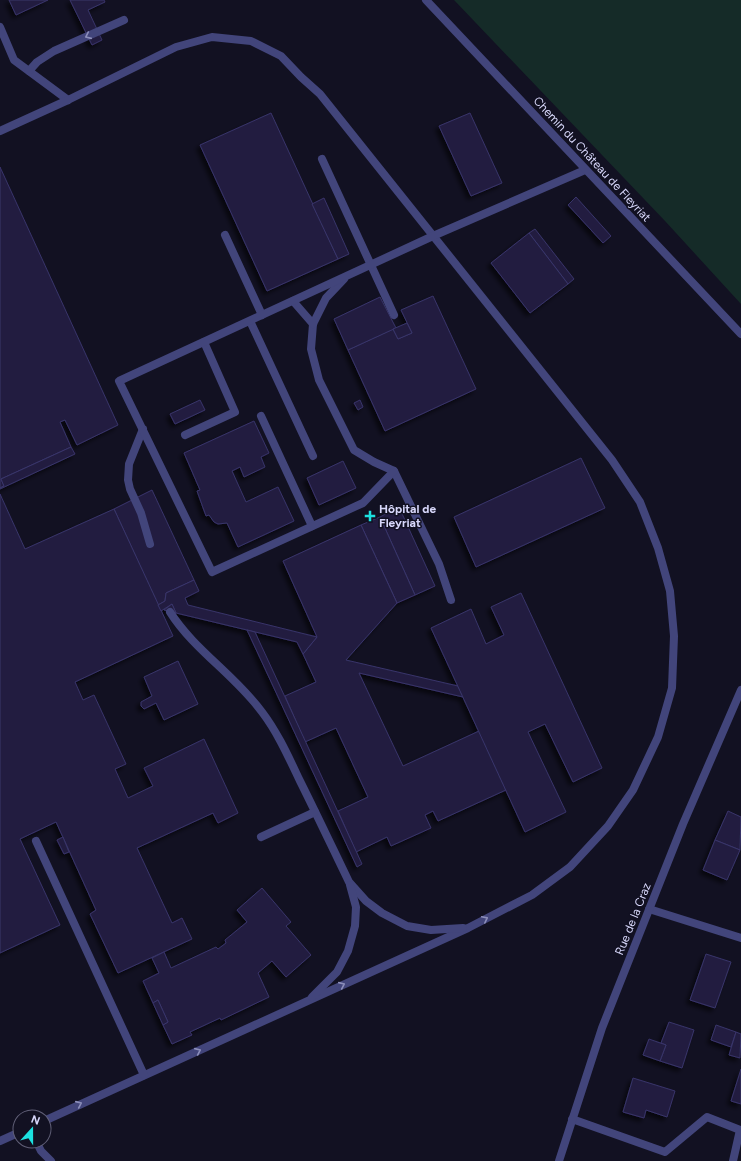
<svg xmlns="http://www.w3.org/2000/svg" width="741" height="1161" font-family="Figtree,sans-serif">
  <defs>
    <filter id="shadow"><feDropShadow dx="-3.5" dy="3.5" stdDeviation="2" flood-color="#0009"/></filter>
  </defs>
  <rect width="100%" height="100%" fill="#121122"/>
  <!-- green -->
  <path fill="#152b28" d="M454,0H741V304L665,221Z"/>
  <!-- building -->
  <g fill="#221f41" stroke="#39346a" filter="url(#shadow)">
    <path d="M9,0H48L16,15Z"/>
    <path d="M70,0H104L105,2L88,10L102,40L92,45Z"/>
    <path d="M271,113L338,259L267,291L200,145Z"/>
    <path d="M470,113L502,183L471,196L439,126Z"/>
    <path d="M0,167L118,425L77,445L65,420L60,422L71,447L1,479L4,486L0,488Z"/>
    <path d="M576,197L611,236L603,243L568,205Z"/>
    <path d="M324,198L349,254L338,259L312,204Z"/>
    <path d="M535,229L574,279L568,284L529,233Z"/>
    <path d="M529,233L568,284L530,313L491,263Z"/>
    <path d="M433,296L476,389L385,431L348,350L393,329L398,339L412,333L401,310Z"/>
    <path d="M380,297L396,328L348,350L334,319Z"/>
    <path d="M407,323L412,333L398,339L393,329Z"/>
    <path d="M200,400L205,410L175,424L170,414Z"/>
    <path d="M360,400L363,407L358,410L354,403Z"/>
    <path d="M254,421L269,453L261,457L265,467L244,477L240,467L232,471L246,502L278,487L294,521L238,547L227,523L218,524L214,522L209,515L206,516L197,491L200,490L184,453Z"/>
    <path d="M71,447L75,454L0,489V488L4,486L1,479Z"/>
    <path d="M581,458L605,508L476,567L454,517Z"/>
    <path d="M343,461L356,488L319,505L307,478Z"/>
    <path d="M152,490L194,580L166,593L165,601L158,605L114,509Z"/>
    <path d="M0,494L25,549L114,509L173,636L75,682L83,700L94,695L126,764L115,769L128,798L153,786L144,768L204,739L238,813L218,823L213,813L137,848L172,923L182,918L192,939L118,973L90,914L96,910L56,822L20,839L60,925L0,953Z"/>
    <path d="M399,507L435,586L415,595L380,517Z"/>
    <path d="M380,517L415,595L397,603L361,525Z"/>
    <path d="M361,525L397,603L346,660L458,686L463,697L359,673L403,766L479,731L506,790L438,821L433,811L425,815L431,828L391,846L387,837L356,852L338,811L368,797L336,728L305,742L285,696L316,682L303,654L317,637L283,561Z"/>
    <path d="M194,580L199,591L185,598L188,605L317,637L303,654L297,642L176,613L172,604L161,611L158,605L165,601L166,593Z"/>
    <path d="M521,593L602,768L573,782L545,724L528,732L566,812L525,832L431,628L471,609L486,644L504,635L491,607Z"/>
    <path d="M172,604L176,613L164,610Z"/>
    <path d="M247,630L255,632L362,864L357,867Z"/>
    <path d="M178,661L198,704L164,720L156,703L144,709L141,706V702L152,696L144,677Z"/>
    <path d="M728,811L741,817L740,850L715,840Z"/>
    <path d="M63,837L69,852L64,854L57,840Z"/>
    <path d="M715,840L740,850L727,880L703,870Z"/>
    <path d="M262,888L291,922L286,926L311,955L286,977L272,961L258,973L269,997L221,1020L220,1018L190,1032L192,1035L172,1044L163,1025L168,1022L158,1000L153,1003L143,981L159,973L152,958L164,952L171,968L216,947L218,949L226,943L225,940L247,922L237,910Z"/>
    <path d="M706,954L731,962L715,1008L690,1000Z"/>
    <path d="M158,1000L168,1022L163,1025L153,1003Z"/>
    <path d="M669,1022L694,1030L682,1068L660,1061L666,1045L661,1043Z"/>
    <path d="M716,1025L736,1032L731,1047L711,1040Z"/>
    <path d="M736,1032L741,1034L740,1058L729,1055Z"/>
    <path d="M649,1039L666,1045L660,1061L643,1055Z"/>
    <path d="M741,1069V1104L731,1101Z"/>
    <path d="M633,1078L675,1091L667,1117L646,1110L644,1118L623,1112Z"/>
  </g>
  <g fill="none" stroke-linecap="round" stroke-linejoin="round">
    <!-- service -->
    <g stroke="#42457b" stroke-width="8">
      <path d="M0,27L14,60L68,100"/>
      <path d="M29,71L37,62L54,51L124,20"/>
      <path d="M0,131L68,100L176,47L212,37L251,41L281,56L301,77L320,94L612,460L640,502L658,548L670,591L674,636L672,688L658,737L633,790L608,826L570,867L532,895L468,928L44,1121"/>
      <path d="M322,159L394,315"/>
      <path d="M225,235L262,315"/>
      <path d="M344,279L326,298L313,324L311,349L319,380L354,450L374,462L394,471L439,564L451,600"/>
      <path d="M293,301L313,324"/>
      <path d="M250,321L313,456"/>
      <path d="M261,416L312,526"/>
      <path d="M143,429L129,464L128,480L130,489L141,513L150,544"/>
      <path d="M185,435L235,412L204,342"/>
      <path d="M394,471L363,503L212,572L119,381L433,236L585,170"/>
      <path d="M170,612C194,650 235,675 262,712C278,733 289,758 300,781C317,815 333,849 349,882L366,901L382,913L407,926L431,930L463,928"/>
      <path d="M261,837L315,812"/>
      <path d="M36,841L144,1075"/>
      <path d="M312,997L337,972L348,951L355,926L356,907L350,885"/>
      <path d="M0,1141L20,1132"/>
      <path d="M36,1141L41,1151L51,1161"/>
    </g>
    <!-- minor -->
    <g stroke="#42457b" stroke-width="8">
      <path d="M426,0L741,334"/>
      <path d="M649,909L741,938"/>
      <path d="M572,1119L665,1152L707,1117L740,1130L733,1161"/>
      <path d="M559,1161L602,1028L683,824L741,690"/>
    </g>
  </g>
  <!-- one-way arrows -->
  <defs><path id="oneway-chevron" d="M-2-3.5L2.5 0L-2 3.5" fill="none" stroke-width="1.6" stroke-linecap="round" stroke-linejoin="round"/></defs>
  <g stroke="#8c8eba">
    <use href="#oneway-chevron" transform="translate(88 36) rotate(156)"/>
    <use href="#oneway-chevron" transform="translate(485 919) rotate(-27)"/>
    <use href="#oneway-chevron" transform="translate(342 985) rotate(-24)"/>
    <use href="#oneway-chevron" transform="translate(198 1051) rotate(-24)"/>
    <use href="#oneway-chevron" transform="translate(79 1104) rotate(-24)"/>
  </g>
  <!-- markers -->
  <path fill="#1ce1e0" stroke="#121122" stroke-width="1.5" d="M368 510h4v4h4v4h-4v4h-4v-4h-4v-4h4z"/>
  <g text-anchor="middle" stroke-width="3" stroke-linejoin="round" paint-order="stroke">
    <!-- street labels -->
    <g font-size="12" fill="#d7d7fa" stroke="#121122">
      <text transform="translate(592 159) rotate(47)" y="4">Chemin du Château de Fleyriat</text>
      <text transform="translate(633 919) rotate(-68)" y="4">Rue de la Craz</text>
    </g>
    <!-- poi labels -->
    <g font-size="12" font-weight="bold" fill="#d7d7fa" stroke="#121122" text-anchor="start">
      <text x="379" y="513">Hôpital de<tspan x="379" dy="14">Fleyriat</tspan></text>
    </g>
  </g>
  <!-- north arrow -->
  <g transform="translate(32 1129) rotate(21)"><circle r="19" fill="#121122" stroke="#616078"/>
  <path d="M0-3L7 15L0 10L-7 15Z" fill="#1ce1e0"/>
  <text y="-6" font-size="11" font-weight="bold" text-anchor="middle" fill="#d7d7fa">N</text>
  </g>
</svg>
